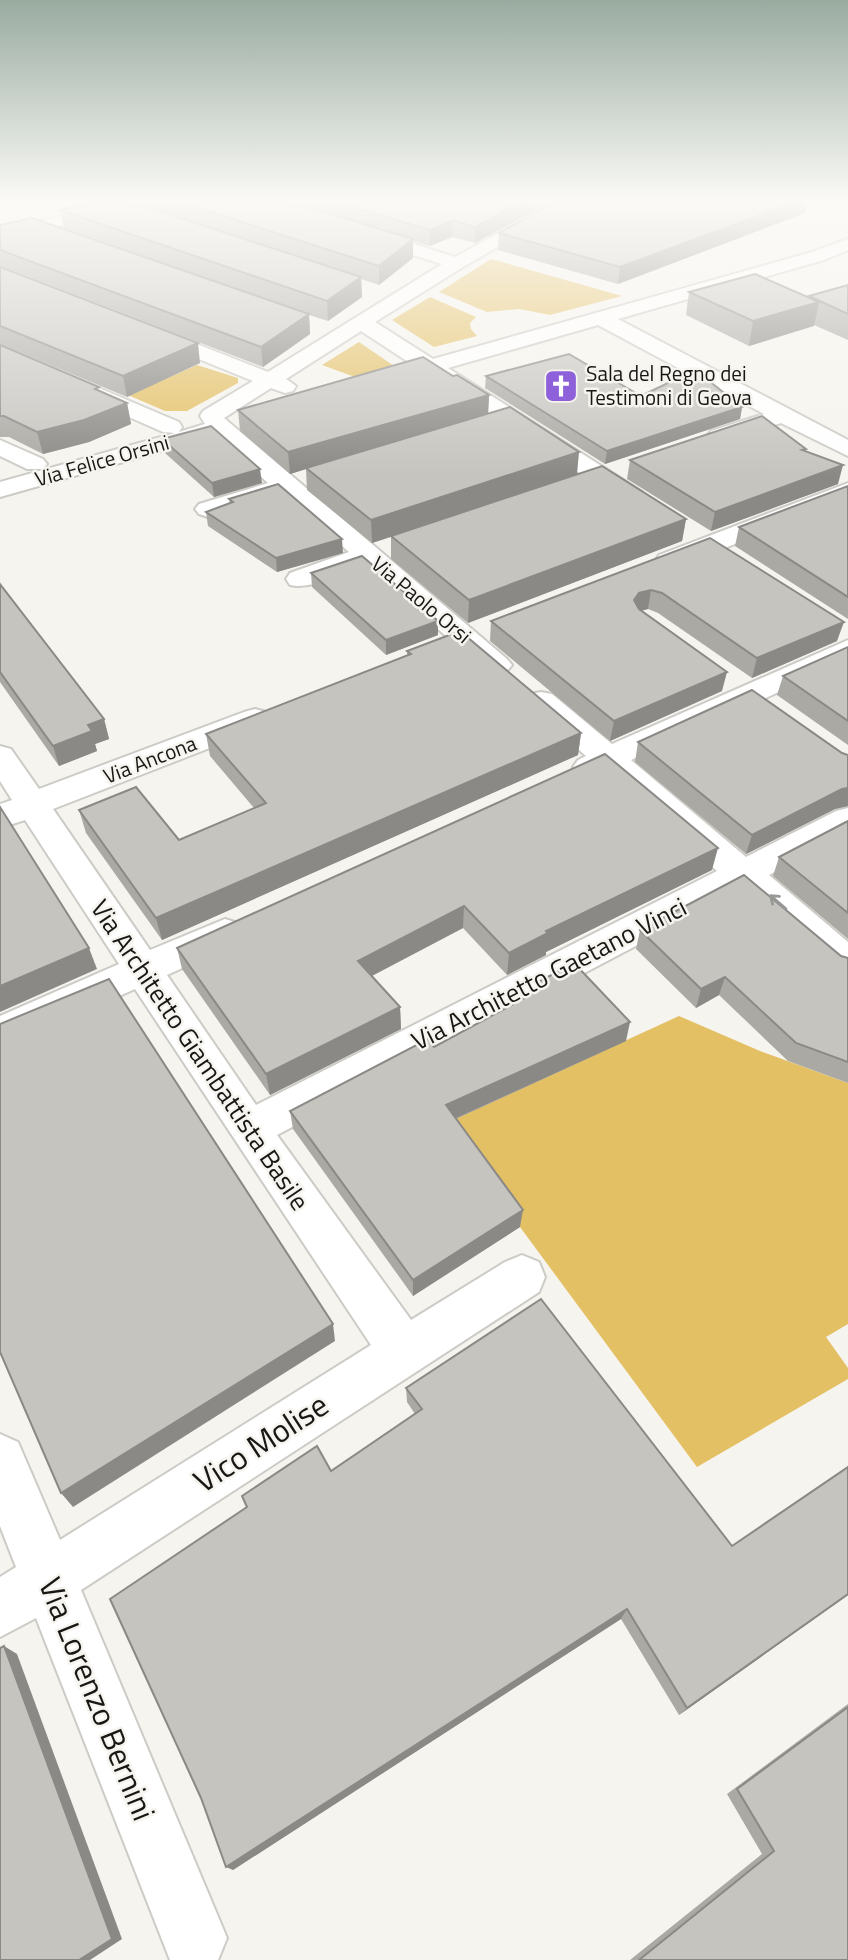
<svg xmlns="http://www.w3.org/2000/svg" width="848" height="1960" font-family="'Titillium Web',sans-serif">
  <rect width="100%" height="100%" fill="#f6f4ee"/>
  <!-- green -->
  <g fill="#e4c065">
    <path d="M491,259L622,296L550,315L519,309L487,312L439,292Z"/>
    <path d="M430,297L476,317L470,323L471,329L477,336L434,347L392,320Z"/>
    <path d="M0,340L170,377L197,365L238,378V383L187,411H165Z"/>
    <path d="M359,342L394,366L355,377L322,365Z"/>
    <path d="M679,1016L760,1051L848,1083V1324L826,1337L848,1368V1379L697,1467L520,1227L435,1128Z"/>
  </g>
  <g fill="none" stroke-linecap="round" stroke-linejoin="round">
    <!-- minor casing -->
    <g stroke="#cdcbc6" stroke-width="4">
      <g id="minor">
        <path d="M112,202H139L137,205L0,242V232Z"/>
        <path d="M556,202H576L463,267L375,322L433,359L812,252L848,239V250L824,260L618,319L848,440V456L781,423L727,441H711L707,436L711,431L764,414L598,325L448,368L642,492L645,497L642,502L633,504L624,502L427,374L387,385L379,384L376,379L379,374L413,365L361,331L286,379L296,386L293,391L285,393L271,388L224,418L507,659L512,665L507,671L497,674L487,671L363,565C342,573 313,590 290,585L286,579L290,573L349,552L282,494L208,517L199,514L195,509L199,504L268,483L215,436L0,497V482L175,433L163,432L0,360V346L179,422L182,427L179,432L205,424L200,416L203,411L253,381L142,336L139,332L142,328H156L268,372L442,264L358,238L355,234L358,230H370L455,257Z"/>
        <path d="M0,440L43,459L47,464L43,469H27L0,456Z"/>
        <path d="M848,483V499L677,567L668,569L659,567L655,561L659,555Z"/>
        <path d="M848,640V660L631,760L746,857L836,811L848,808V833L769,875L848,942V977L835,973L740,891L277,1135L411,1320L505,1262L522,1255L539,1262L545,1277L539,1292L81,1590L227,1938L218,1960H170L36,1618L0,1637V1577L16,1567L0,1526V1434L18,1442L60,1540L371,1345L135,989L0,1049V1016L119,964L25,820L0,828V804L12,800L0,781V746L11,749L39,789L244,712L255,709L266,712L271,719L266,726L53,809L150,950L225,919L238,923L244,933L238,943L167,975L256,1105L717,871L605,773L589,777L578,774L573,767L578,760L586,756L530,708L526,701L530,694L541,692L552,694L612,744Z"/>
      </g>
    </g>
    <!-- minor -->
    <use href="#minor" fill="#fff" fill-rule="evenodd"/>
  </g>
  <!-- wall -->
  <g fill="#aaa9a4">
    <path d="M138,202H551L475,243L452,237L430,246L413,241V258L379,285L361,279L362,297L328,321L309,315L310,334L263,367L0,266V225L175,267L64,228L60,210L138,204Z"/>
    <path d="M805,213L618,284L498,250L499,233Z"/>
    <path d="M0,267L200,363L127,397L0,344Z"/>
    <path d="M848,285V340L814,325L749,346L686,315L689,292L808,297Z"/>
    <path d="M0,345L127,403L131,424L89,442L43,454L9,437H0Z"/>
    <path d="M453,376L489,395L488,414L577,474L686,519L682,541L468,623L391,559V537L372,543L307,490L306,469L290,474L240,431L238,410Z"/>
    <path d="M486,376L641,396L742,407L740,419L605,464L485,388Z"/>
    <path d="M162,439L262,483L214,497L165,453Z"/>
    <path d="M630,460L838,484L711,531L627,479Z"/>
    <path d="M848,486V619L735,546L739,527Z"/>
    <path d="M229,499L343,553L277,572L208,526L206,512L230,504Z"/>
    <path d="M710,538L837,641L752,678L658,613L648,609L641,611L722,691L610,741L490,641L491,621Z"/>
    <path d="M311,573L438,635L386,655L312,587Z"/>
    <path d="M0,584L104,719L109,739L95,744L97,751L59,766L0,682Z"/>
    <path d="M848,647V745L777,695L783,676Z"/>
    <path d="M407,651L581,733L578,755L162,940L86,833L79,810L179,840L254,808L210,756L206,734L407,656Z"/>
    <path d="M638,742L842,753L848,755V806L835,809L746,854L635,762Z"/>
    <path d="M848,821V939L773,876L779,857Z"/>
    <path d="M712,870L546,952V955L507,975L463,928L372,976L400,1007L401,1029L270,1095L182,969L177,948Z"/>
    <path d="M640,930L841,956L848,958V1083L788,1061L719,995L696,1008L636,949Z"/>
    <path d="M536,983L626,1041L456,1119L520,1227L413,1296L293,1129L290,1111L434,1047L535,993Z"/>
    <path d="M406,1388L732,1546L848,1595L679,1715L621,1619L233,1870L331,1471L415,1414L407,1402Z"/>
    <path d="M848,1704V1960H630L762,1854L727,1794Z"/>
  </g>
  <!-- shaded-wall -->
  <g fill="#8b8986">
    <path d="M522,202H551L475,243V227Z"/>
    <path d="M795,202H807L805,213L618,284L620,267Z"/>
    <path d="M453,220L452,237L430,246V230Z"/>
    <path d="M413,239V258L379,285V266Z"/>
    <path d="M361,277L362,297L328,321L327,301Z"/>
    <path d="M819,302L814,326L749,346L753,321Z"/>
    <path d="M309,314L310,334L263,367L261,347Z"/>
    <path d="M198,343L200,363L127,397L123,376Z"/>
    <path d="M489,395L488,416L306,468V469L290,474L288,452Z"/>
    <path d="M127,403L131,424L89,442L43,454L37,432Z"/>
    <path d="M742,407L740,419L605,464L607,451Z"/>
    <path d="M579,452L577,474L372,543L371,520Z"/>
    <path d="M843,465L838,484L711,531L715,512Z"/>
    <path d="M260,469L262,483L214,497L212,483Z"/>
    <path d="M686,519L682,541L468,623L469,600Z"/>
    <path d="M342,539L343,553L277,572L276,558Z"/>
    <path d="M651,590L648,609L636,612L634,600L639,593Z"/>
    <path d="M438,621V635L386,655V640Z"/>
    <path d="M844,622L837,641L752,678L757,658Z"/>
    <path d="M727,672L722,691L610,741L614,721Z"/>
    <path d="M104,719L109,739L95,744L97,751L59,766L53,746L88,725Z"/>
    <path d="M581,733L578,755L162,940L156,918Z"/>
    <path d="M848,788V806L835,809L746,854L752,835L842,789Z"/>
    <path d="M718,848L712,870L546,952V955L507,975L509,953L546,931Z"/>
    <path d="M464,906L463,928L360,982L358,961Z"/>
    <path d="M89,948L97,969L0,1012V986Z"/>
    <path d="M725,977L719,995L696,1008L701,989Z"/>
    <path d="M400,1007L401,1029L270,1095L266,1074Z"/>
    <path d="M630,1022L626,1041L445,1123L446,1105Z"/>
    <path d="M523,1210L520,1227L413,1296V1280Z"/>
    <path d="M333,1324L335,1341L73,1507L61,1493Z"/>
    <path d="M848,1594V1595L679,1715L687,1708Z"/>
    <path d="M627,1609L621,1619L233,1870L226,1867Z"/>
    <path d="M4,1646L17,1654L122,1939L90,1960H79Z"/>
  </g>
  <!-- building -->
  <g fill="#c6c4bf" stroke="#8b8986" stroke-width="2">
    <path d="M89,202H131L361,277L327,301L60,210Z"/>
    <path d="M179,202H291L413,239L379,266Z"/>
    <path d="M336,202H522L475,227L453,220L430,230Z"/>
    <path d="M555,202H795L620,267L499,233Z"/>
    <path d="M32,218L309,314L261,347L0,250V225Z"/>
    <path d="M0,267L198,343L123,376L0,326Z"/>
    <path d="M755,274L819,302L753,321L689,292Z"/>
    <path d="M848,285V314L809,296Z"/>
    <path d="M0,345L99,387L95,389L127,403L84,420L37,432L4,416H0Z"/>
    <path d="M569,354L641,396L695,370L742,407L607,451L486,376Z"/>
    <path d="M423,357L453,376L457,375L489,395L288,452L238,410Z"/>
    <path d="M510,407L579,452L371,520L306,468Z"/>
    <path d="M762,416L806,449L802,450L843,465L715,512L630,460Z"/>
    <path d="M211,426L260,469L212,483L162,439Z"/>
    <path d="M602,466L686,519L469,600L391,536Z"/>
    <path d="M278,484L342,539L276,558L206,512L233,502L229,499Z"/>
    <path d="M848,486V597L739,527Z"/>
    <path d="M710,538L844,622L757,658L662,593L651,590L639,593L634,600L639,609L727,672L614,721L491,621Z"/>
    <path d="M362,556L438,621L386,640L311,573Z"/>
    <path d="M0,584L104,719L88,725L92,731L53,746L0,672Z"/>
    <path d="M460,631L581,733L156,918L79,810L136,787L179,840L266,803L206,734L411,654L407,651Z"/>
    <path d="M848,647V721L783,676Z"/>
    <path d="M752,690L842,753L848,755V788L842,789L752,835L638,742Z"/>
    <path d="M605,754L718,848L546,931L548,933L509,953L464,906L358,961L400,1007L266,1074L177,948Z"/>
    <path d="M0,807L89,948L0,986Z"/>
    <path d="M848,821V913L779,857Z"/>
    <path d="M744,875L841,956L848,958V1062L796,1043L725,977L701,989L640,930Z"/>
    <path d="M574,963L630,1022L446,1105L523,1210L413,1280L290,1111L428,1039L434,1047L541,989L536,983Z"/>
    <path d="M109,979L333,1324L61,1493L0,1352V1024Z"/>
    <path d="M541,1299L732,1546L848,1467V1594L687,1708L627,1609L226,1867L201,1798L110,1599L247,1507L242,1496L317,1446L331,1471L422,1409L406,1388Z"/>
    <path d="M4,1646L112,1939L79,1960H0V1648Z"/>
    <path d="M848,1707V1960H639L774,1851L737,1789Z"/>
  </g>
  <!-- one-way arrows -->
  <defs><path id="oneway-shaft" d="M-6 0H5M1.5-3L5.5 0L1.5 3" fill="none" stroke-width="1.6" stroke-linecap="round" stroke-linejoin="round" transform="scale(1.75)"/></defs>
  <use stroke="#979796" href="#oneway-shaft" transform="translate(778 902) rotate(-139)"/>
  <!-- sky -->
  <linearGradient id="sky" x2="0" y2="1"><stop stop-color="#99aba0"/><stop offset="0.42" stop-color="#fbfaf7"/><stop offset="1" stop-color="#fbfaf7" stop-opacity="0"/></linearGradient>
  <rect width="848" height="476" fill="url(#sky)"/>
  <!-- icons -->
  <defs>
    <g id="church-square" transform="scale(1.75)"><rect x="-9" y="-9" width="18" height="18" rx="4" fill="#8e61db" stroke="#f6f4ee"/><path d="M-1.2-6h2.4v3.5h3.3v2.4h-3.3V6h-2.4V-.1h-3.3v-2.4h3.3Z" fill="#fff"/></g>
  </defs>
  <g fill-rule="evenodd">
    <use href="#church-square" x="561" y="386"/>
  </g>
  <g text-anchor="middle" stroke-width="5" stroke-linejoin="round" paint-order="stroke">
    <!-- far-poi labels -->
    <g font-size="21" fill="#181715" stroke="#f6f4ee" text-anchor="start">
      <text x="586" y="381">Sala del Regno dei<tspan x="586" dy="24">Testimoni di Geova</tspan></text>
    </g>
    <!-- far-street labels -->
    <g font-size="21" fill="#181715" stroke="#f6f4ee">
      <text transform="translate(102 461) rotate(-16)" y="7">Via Felice Orsini</text>
      <text transform="translate(421 600) rotate(40)" y="7">Via Paolo Orsi</text>
      <text transform="translate(150 760) rotate(-21)" y="7">Via Ancona</text>
    </g>
    <!-- street labels -->
    <g font-size="26" fill="#181715" stroke="#f6f4ee">
      <text transform="translate(549 974) rotate(-27)" y="9">Via Architetto Gaetano Vinci</text>
      <text transform="translate(200 1055) rotate(56)" y="9">Via Architetto Giambattista Basile</text>
    </g>
    <!-- near-street labels -->
    <g font-size="32" fill="#181715" stroke="#f6f4ee">
      <text transform="translate(261 1443) rotate(-33)" y="11">Vico Molise</text>
      <text transform="translate(97 1699) rotate(68)" y="11">Via Lorenzo Bernini</text>
    </g>
  </g>
</svg>
